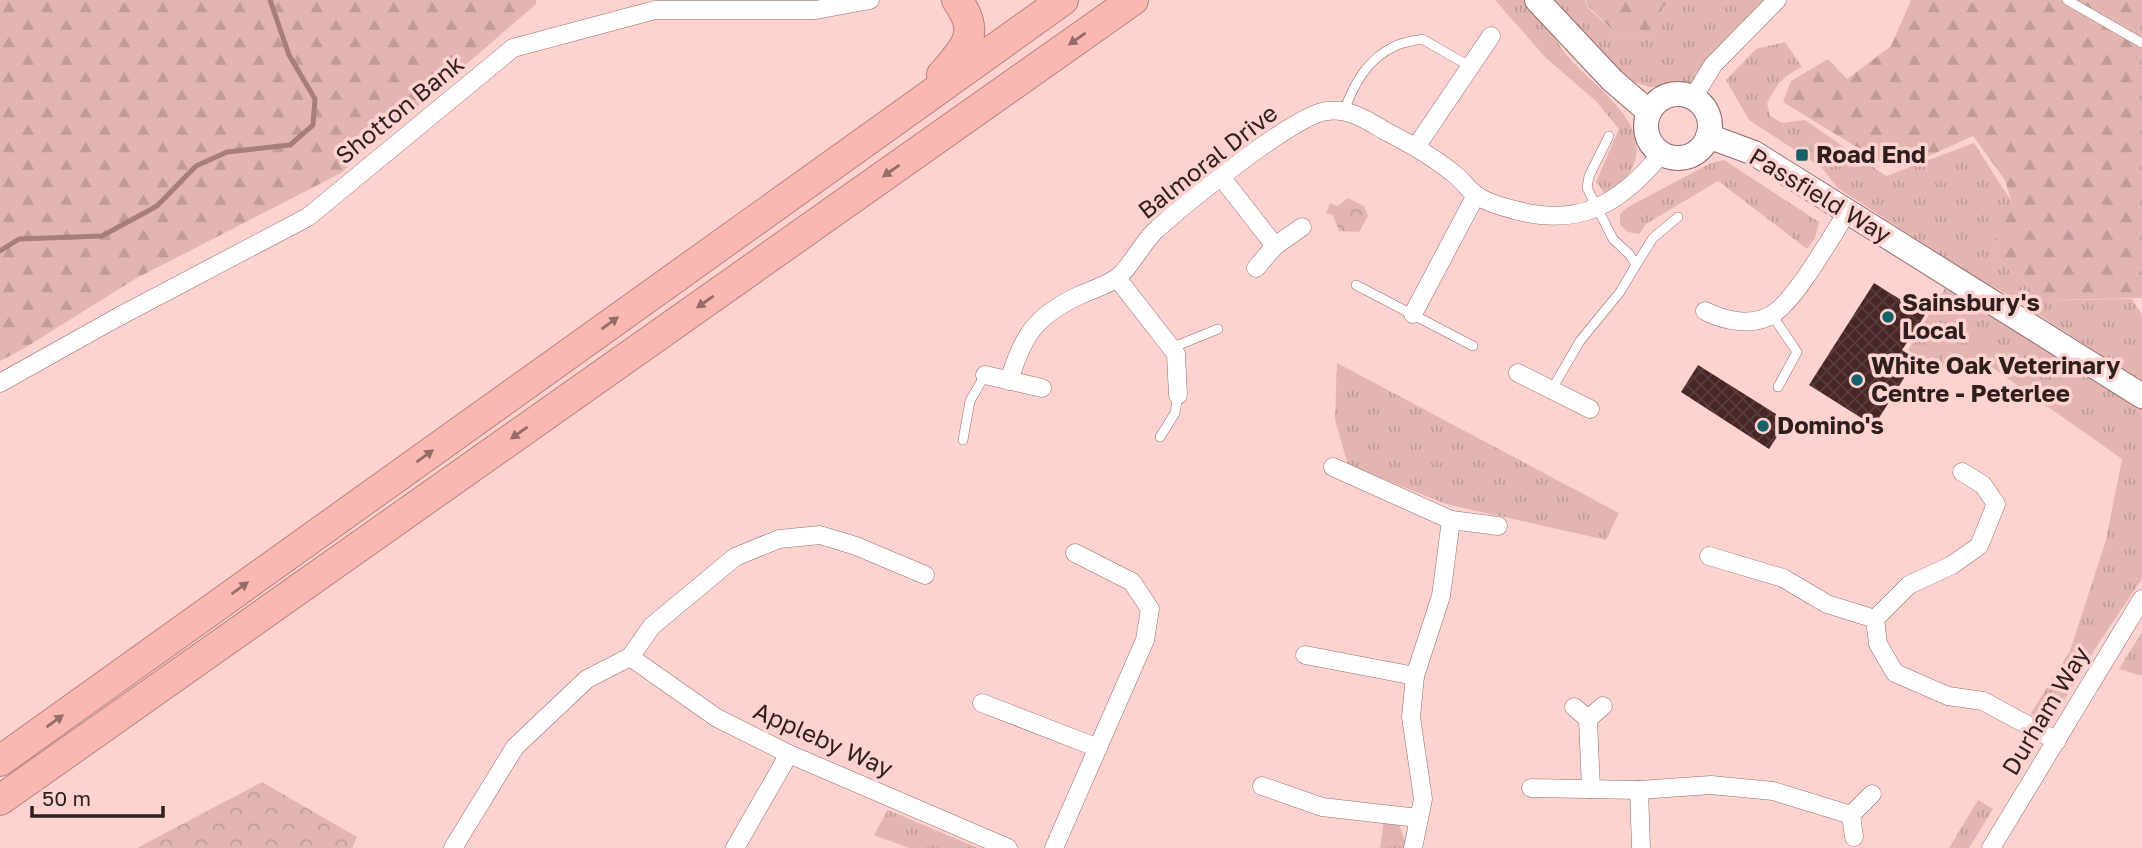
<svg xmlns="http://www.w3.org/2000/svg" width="2142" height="848" font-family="'Golos Text',sans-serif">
  <defs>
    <pattern id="grass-tufts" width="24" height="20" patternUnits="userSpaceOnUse" patternTransform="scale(1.75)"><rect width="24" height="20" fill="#e2b5b1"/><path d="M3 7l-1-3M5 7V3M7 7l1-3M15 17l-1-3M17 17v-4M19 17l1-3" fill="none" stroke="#c29b98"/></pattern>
    <pattern id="forest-firs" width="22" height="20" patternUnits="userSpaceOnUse" patternTransform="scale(1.75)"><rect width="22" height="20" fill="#e2b5b1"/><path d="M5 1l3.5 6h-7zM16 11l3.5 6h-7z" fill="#c29b98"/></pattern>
    <pattern id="park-crowns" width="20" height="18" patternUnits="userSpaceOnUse" patternTransform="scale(1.75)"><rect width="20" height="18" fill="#e2b5b1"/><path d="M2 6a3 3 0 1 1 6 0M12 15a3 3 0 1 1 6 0" fill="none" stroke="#c29b98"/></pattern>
    <pattern id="building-cross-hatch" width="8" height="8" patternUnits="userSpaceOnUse" patternTransform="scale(1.75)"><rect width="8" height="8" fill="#472725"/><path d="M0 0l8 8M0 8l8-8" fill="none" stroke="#593d3c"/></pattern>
  </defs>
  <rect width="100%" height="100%" fill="#fed3cf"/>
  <!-- grass -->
  <g fill="url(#grass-tufts)">
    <path d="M1495,0H1528C1542,17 1552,36 1565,53C1586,81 1648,118 1635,160C1630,177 1620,186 1605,194L1596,182L1619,129L1596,101L1546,58Z"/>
    <path d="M1553,0H1585L1589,9L1618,36L1648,38L1662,8L1674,0H1767L1696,79L1687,86L1673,87H1650L1634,82L1620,71Z"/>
    <path d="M1785,42L1802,67C1782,77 1778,83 1767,103L1770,116L1782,123L1805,120L1886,176L1974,143L2013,204L1990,251L2044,300L2132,299L2142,315V382L2010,296L1974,277L1838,188L1821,167L1749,120L1726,80L1756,49Z"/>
    <path d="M1724,160L1819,222L1815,238L1807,249L1718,181L1646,224L1639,234L1628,232L1620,225V214L1628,207L1711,163Z"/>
    <path d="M1945,288L2103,382L2142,408V579L2100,641L2063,702L2050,718L2037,719L2031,713L2070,651L2106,540L2122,459L1993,368H1933L1908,350Z"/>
    <path d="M1337,363L1619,513L1606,540L1446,504L1348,465L1335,420Z"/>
    <path d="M2142,632V676L2119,669Z"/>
    <path d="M1978,800L1993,809L1969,848H1949Z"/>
    <path d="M888,809V810L978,848H909L874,835Z"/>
    <path d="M1384,820L1399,825L1406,844L1405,848H1380Z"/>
  </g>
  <!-- forest -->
  <g fill="url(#forest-firs)">
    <path d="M0,0H536V4L341,173L135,279L23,349L0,361Z"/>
    <path d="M1586,0H1675L1663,7L1648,38L1618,36L1589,7Z"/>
    <path d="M1911,0H2142V298L2044,300L1990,251L2012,204L2005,180L1973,136L1916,162H1881L1783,102L1791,81L1828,59L1847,79L1891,46Z"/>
  </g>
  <!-- park -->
  <g fill="url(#park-crowns)">
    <path d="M1348,198L1364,206L1368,216L1359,232L1339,231L1333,215L1326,213L1330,203L1338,206Z"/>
    <path d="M262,782L357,837L352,848H137Z"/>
  </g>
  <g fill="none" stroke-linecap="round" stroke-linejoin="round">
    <!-- stream -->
    <path stroke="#a97d7a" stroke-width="5" d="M0,251L19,239L102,236L157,206L196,166L227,152L290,145L313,125L315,99L289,55L270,0"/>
  </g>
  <!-- building -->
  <g fill="url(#building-cross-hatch)">
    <path d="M1874,283L1925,315L1902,350L1916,359L1874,426L1809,385Z"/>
    <path d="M1698,365L1787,421L1769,449L1681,392Z"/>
  </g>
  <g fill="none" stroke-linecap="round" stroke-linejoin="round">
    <!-- lane casing -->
    <g stroke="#926c69" stroke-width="10">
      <g id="lane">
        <path d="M2067,0L2142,43"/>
        <path d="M1344,111C1354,84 1367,59 1395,46C1403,42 1414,41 1422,39L1471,67"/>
        <path d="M1636,265L1653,238L1678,217"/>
        <path d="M1356,285L1473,346"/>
        <path d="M1772,315L1797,352L1778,387"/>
        <path d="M1171,348L1218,329"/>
        <path d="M1552,389L1580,341L1620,292L1636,265L1630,255L1613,239L1587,188L1589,176L1609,136"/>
        <path d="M1160,437L1175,413L1178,395"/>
        <path d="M963,440L970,401L985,375"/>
      </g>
    </g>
    <!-- street casing -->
    <g stroke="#926c69" stroke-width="19">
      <g id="street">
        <path d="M1693,98L1713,65L1777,0"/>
        <path d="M1416,147L1491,36"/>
        <path d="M1222,178L1275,246"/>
        <path d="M1256,268L1275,246L1302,227"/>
        <path d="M1117,278L1176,354L1178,395"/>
        <path d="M1705,311C1724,321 1754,327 1773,314C1797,298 1831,237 1848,211"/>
        <path d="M1413,314L1476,195"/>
        <path d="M1518,373L1590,409"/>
        <path d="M985,375L1042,388"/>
        <path d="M1009,381C1023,335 1035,316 1080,295C1091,290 1108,285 1118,277C1132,265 1141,245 1154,232C1181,207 1295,114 1327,111C1349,108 1367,120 1385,131C1409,143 1432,156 1453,173C1461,179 1467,188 1476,195C1486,202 1502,207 1515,210C1580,228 1621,203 1661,154"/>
        <path d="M0,383L118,317L308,217L513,48L655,10H816L870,0"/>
        <path d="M1333,467L1451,520L1441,596L1415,676L1411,717L1423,799L1413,848"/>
        <path d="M1962,472L1983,485L1996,504L1979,546L1952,565L1909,585L1875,619L1878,644L1895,673L1948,696L1983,701L2057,741"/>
        <path d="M1451,520L1498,526"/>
        <path d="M1709,556L1783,578L1827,604L1875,619"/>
        <path d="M1305,655L1415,676"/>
        <path d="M630,657L717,718L789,754L1008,848"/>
        <path d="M982,703L1098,748"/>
        <path d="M1574,707L1588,719L1591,789"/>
        <path d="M1588,719L1603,706"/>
        <path d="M1262,786L1322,807L1418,818"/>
        <path d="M1531,788L1639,790L1711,785L1773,791L1851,815L1872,794"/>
        <path d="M1639,790L1641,848"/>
        <path d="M1851,815L1854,837"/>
        <path d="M453,848L515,747L587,679L630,657L652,626L735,557L779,539L820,535L856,546L925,575"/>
        <path d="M735,848L789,754"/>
        <path d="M1054,848L1145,640L1150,609L1132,582L1075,553"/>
        <path d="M1991,848L2142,599"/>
      </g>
    </g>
    <!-- secondary casing -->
    <g stroke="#926c69" stroke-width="26">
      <g id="secondary">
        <path d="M1537,0L1612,80L1649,112"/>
        <circle cx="1678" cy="126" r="32"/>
        <path d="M1708,136L1754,153L2142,396"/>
      </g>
    </g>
    <!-- highway casing -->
    <g stroke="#b3827e" stroke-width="32">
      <g id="highway">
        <path d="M942,75C965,48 982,34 957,0"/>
        <path d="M0,761L1063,0"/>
        <path d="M0,800L1133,0"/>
      </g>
    </g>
    <!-- lane -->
    <use href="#lane" stroke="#fff" stroke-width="9"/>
    <!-- street -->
    <use href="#street" stroke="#fff" stroke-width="18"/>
    <!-- secondary -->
    <use href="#secondary" stroke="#fff" stroke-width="24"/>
    <!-- highway -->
    <use href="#highway" stroke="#fbb8b2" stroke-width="30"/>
  </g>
  <!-- one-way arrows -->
  <defs><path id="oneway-solid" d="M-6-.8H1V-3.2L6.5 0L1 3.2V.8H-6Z" transform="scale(1.75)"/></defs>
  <g fill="#946c68">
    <use href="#oneway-solid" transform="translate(1077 39) rotate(145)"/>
    <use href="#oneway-solid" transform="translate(891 171) rotate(145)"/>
    <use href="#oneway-solid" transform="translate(705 302) rotate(145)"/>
    <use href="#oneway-solid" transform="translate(610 323) rotate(-36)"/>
    <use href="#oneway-solid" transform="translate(519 433) rotate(145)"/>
    <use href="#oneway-solid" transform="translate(425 456) rotate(-36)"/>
    <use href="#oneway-solid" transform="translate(240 588) rotate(-36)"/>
    <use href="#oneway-solid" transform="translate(55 721) rotate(-36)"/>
  </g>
  <!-- markers -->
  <g fill="#126269" stroke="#fed3cf" stroke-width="2.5">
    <rect x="1795" y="148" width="14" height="14" rx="3.5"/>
    <circle cx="1888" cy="317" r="7"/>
    <circle cx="1857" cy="380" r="7"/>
    <circle cx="1763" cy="426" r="7"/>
  </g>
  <g text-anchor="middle" stroke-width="7" stroke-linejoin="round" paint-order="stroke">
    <!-- street labels -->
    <g font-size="24" fill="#2e1f1d" stroke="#fed3cf">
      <text transform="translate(400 110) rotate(-39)" y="8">Shotton Bank</text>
      <text transform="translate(1208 162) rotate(-38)" y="8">Balmoral Drive</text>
      <text transform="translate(1820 196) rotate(31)" y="8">Passfield Way</text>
      <text transform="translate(2046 711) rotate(-59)" y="8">Durham Way</text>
      <text transform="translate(823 740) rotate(24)" y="8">Appleby Way</text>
    </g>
    <!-- poi labels -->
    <g font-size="24" font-weight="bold" fill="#2e1f1d" stroke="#fed3cf" text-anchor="start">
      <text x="1816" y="163">Road End</text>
      <text x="1902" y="311">Sainsbury's<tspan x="1902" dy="28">Local</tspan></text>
      <text x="1871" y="374">White Oak Veterinary<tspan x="1871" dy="28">Centre - Peterlee</tspan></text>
      <text x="1777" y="434">Domino's</text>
    </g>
  </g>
  <!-- scale -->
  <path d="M32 806v10h131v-10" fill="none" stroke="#2e1f1d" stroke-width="3.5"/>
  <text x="42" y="806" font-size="21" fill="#2e1f1d" stroke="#fed3cf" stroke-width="5" paint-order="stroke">50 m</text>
</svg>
